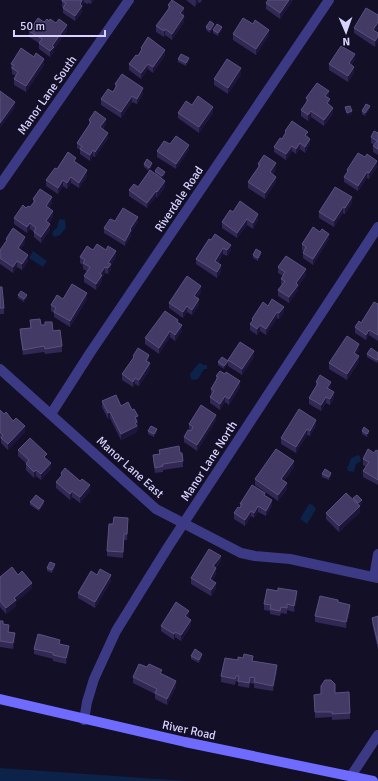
<svg xmlns="http://www.w3.org/2000/svg" width="378" height="781" font-family="Signika,sans-serif">
  <rect width="100%" height="100%" fill="#130f26"/>
  <!-- water -->
  <g fill="#0c2248">
    <path d="M61,219L65,220L66,228L60,235L55,237L52,235L53,231L57,228L59,220Z"/>
    <path d="M33,251L47,261L43,267L29,258Z"/>
    <path d="M200,363L204,365H207V369H204L198,379L193,380L191,379L190,374L198,364Z"/>
    <path d="M358,455L360,456L361,461L356,464L354,472L348,471L347,467H348L351,458Z"/>
    <path d="M309,504L313,505L316,509L307,524L300,519Z"/>
    <path d="M0,768L187,781H0Z"/>
  </g>
  <g fill="none" stroke-linecap="round" stroke-linejoin="round">
    <!-- street -->
    <g stroke="#3d3a85" stroke-width="10">
      <path d="M0,185L129,0"/>
      <path d="M0,369L156,509L241,553L255,556L290,559L378,578"/>
      <path d="M51,414L90,353L329,0"/>
      <path d="M374,577L378,554"/>
      <path d="M84,720L87,702L94,679L116,631L168,547L378,227"/>
      <path d="M351,776L378,735"/>
    </g>
    <!-- secondary -->
    <path stroke="#6f6bff" stroke-width="10" d="M0,699L185,742L373,781"/>
  </g>
  <!-- wall -->
  <g fill="#312854">
    <path d="M62,0H94L91,4L89,3L87,4L84,2L82,7V12L75,21L63,13V7H62Z"/>
    <path d="M186,0H202L200,3L198,2L195,7Z"/>
    <path d="M293,0L280,19L266,9V3Z"/>
    <path d="M168,5L184,14L183,15L184,22L172,40L165,35L164,37L156,32V26L168,9Z"/>
    <path d="M44,22L67,31L54,49V52L50,57L39,49V43L29,37V31Z"/>
    <path d="M206,27H214L210,33L206,30Z"/>
    <path d="M354,28H378L376,32L375,47L354,33Z"/>
    <path d="M213,30H222L218,36L213,33Z"/>
    <path d="M233,34L269,35L256,55L233,40Z"/>
    <path d="M141,48L165,55L153,73L148,69L141,79L129,70V64L141,51Z"/>
    <path d="M178,59L189,61L186,66L178,62Z"/>
    <path d="M355,60L351,65L354,73L348,82L329,70V64Z"/>
    <path d="M11,64L44,65L26,92L14,85V79L16,76L12,74V70L11,69Z"/>
    <path d="M241,74L228,94L214,85V79Z"/>
    <path d="M115,84L143,94L137,104L132,102L121,118L101,105V99L113,92L115,88Z"/>
    <path d="M328,97L330,105L333,113L324,126L311,117L308,121L301,116V110L306,103V98L329,97Z"/>
    <path d="M192,105L213,113L199,133L178,118V113Z"/>
    <path d="M370,109L365,116L362,114V111Z"/>
    <path d="M89,120L106,124L103,129L108,138L95,157L93,156L90,161L80,154V150L77,148V143L89,125Z"/>
    <path d="M285,131L308,137L310,144L305,153L300,149L296,154L292,151L286,160L274,152V147L282,139L285,134Z"/>
    <path d="M378,132V155L373,152V146L374,145L371,143V137Z"/>
    <path d="M170,144L189,150L176,169L157,157V151Z"/>
    <path d="M76,163L87,176L79,188L71,183L67,189L63,186L58,194L46,186V180L57,169Z"/>
    <path d="M144,164L152,166L149,171L144,167Z"/>
    <path d="M258,164L276,169L273,174L276,182L265,199L248,188V182L258,168Z"/>
    <path d="M377,167L369,179L367,178L358,191L344,182V177L347,173V170Z"/>
    <path d="M155,171L165,175L162,178L155,174Z"/>
    <path d="M138,187H165L157,198L156,196L147,208L129,196V190Z"/>
    <path d="M33,199L52,203L49,208L53,217L49,223L50,230L41,243L34,237V232L30,229L27,233L14,224V218L26,208L30,207L33,203Z"/>
    <path d="M352,203L345,214L343,213L334,227L319,218V212Z"/>
    <path d="M233,212L258,220L253,229L247,225L237,238L222,228V222Z"/>
    <path d="M115,221L138,222L131,232V236L125,246L104,233V228Z"/>
    <path d="M320,232L329,239L313,265L303,258V253L304,251L302,250V244Z"/>
    <path d="M6,239L25,243L20,250L28,261L22,270L17,267L13,273L0,264V250L6,242Z"/>
    <path d="M209,239L231,250L227,256L223,254L218,263L221,271L217,278L196,264V259Z"/>
    <path d="M93,250L116,257L111,265V270L108,274L105,273L102,277V281L96,290L84,282V276L87,271L83,269V265L80,263V257Z"/>
    <path d="M253,255H261L258,261L253,258Z"/>
    <path d="M278,267L306,275L298,287V290L289,303L278,296V290L282,285L281,284V279L283,276L278,273Z"/>
    <path d="M0,287L4,308V314H0Z"/>
    <path d="M201,292L197,298L199,305L192,315L187,312L183,318L169,308V303Z"/>
    <path d="M18,295L27,298L24,302L18,298Z"/>
    <path d="M63,299H87L70,327L54,317V313L51,311V305Z"/>
    <path d="M378,304V341L369,335L366,340L355,333V327L361,323Z"/>
    <path d="M268,306L284,312L279,319L277,318L266,335L260,331L257,335L250,330V324L252,322V319Z"/>
    <path d="M30,320L41,325H45V322L53,331L62,346V352L45,354L44,352L23,355L20,335V329L30,328Z"/>
    <path d="M178,323L182,331L175,341L170,337L159,354L145,344V338Z"/>
    <path d="M359,350L356,354L359,362L347,380L329,369V363Z"/>
    <path d="M378,353V361L377,363L367,357V354Z"/>
    <path d="M133,356L149,361L148,362L150,369L139,386L135,384L133,387L122,380V374L133,358Z"/>
    <path d="M254,357L242,375L228,366V360Z"/>
    <path d="M218,362L228,364L224,369L218,365Z"/>
    <path d="M216,376L240,387L229,405L225,402L220,410L210,403V397L211,395V389L216,380Z"/>
    <path d="M316,382L331,388L329,390L334,398L330,405L326,403L321,411L309,404V398L316,386Z"/>
    <path d="M102,401L121,406L132,410L138,422L137,432L121,440L110,418L108,419L102,407Z"/>
    <path d="M0,410L25,432L8,450L1,443V439L0,438Z"/>
    <path d="M216,420L197,451L184,442V437L189,430V424Z"/>
    <path d="M316,426L310,436L307,435L296,453L281,444V438Z"/>
    <path d="M148,431L157,432L154,437L148,434Z"/>
    <path d="M362,431L369,434L367,437L362,434Z"/>
    <path d="M18,450L47,459L51,469L41,480L36,476L34,478L26,470V463L18,456Z"/>
    <path d="M159,450L180,453L183,461V467L163,470V472L155,473L153,460V455L159,454Z"/>
    <path d="M378,451V485L363,477V471L366,467L363,465V459Z"/>
    <path d="M294,467L284,481L287,489L278,501L255,485V479Z"/>
    <path d="M61,473L90,491L80,503L72,497L70,500L56,488V482L61,477Z"/>
    <path d="M322,474L331,476L329,480L322,477Z"/>
    <path d="M265,496L272,506L266,516L258,512L254,518L251,516L245,526L234,519V513L240,508V504Z"/>
    <path d="M353,498L362,503L359,506L360,512L339,532L326,519V513L353,500Z"/>
    <path d="M30,502L44,504L39,511L30,505Z"/>
    <path d="M113,524H128L127,540H124L123,558L107,556V551Z"/>
    <path d="M221,561L216,568V574L212,581L216,588L211,596L191,584V578Z"/>
    <path d="M55,567L52,573L47,571V568Z"/>
    <path d="M18,575L32,588L16,602V606L6,614L0,607V577Z"/>
    <path d="M97,575L111,581L95,608L78,598V593Z"/>
    <path d="M297,597L294,612L287,610V614L281,613L280,616L270,614V611L264,610V604Z"/>
    <path d="M350,610L346,628L315,622V616Z"/>
    <path d="M189,616L188,618L191,626L181,641L175,637L174,640L161,631V626Z"/>
    <path d="M378,616V650L372,623V618Z"/>
    <path d="M0,621L9,631V632L15,639L13,649L0,647Z"/>
    <path d="M60,644L69,652L66,664L53,661V659L34,654V649Z"/>
    <path d="M191,656H202L199,663L191,659Z"/>
    <path d="M238,660L253,661L277,671L273,691L254,688V684L250,683L249,688L238,686V682L236,681L235,685L221,682V676Z"/>
    <path d="M162,674L176,687L167,705L155,699V694L133,683V677Z"/>
    <path d="M335,693L350,713V719L332,720V717L315,718L314,695Z"/>
  </g>
  <!-- shaded-wall -->
  <g fill="#1d163a">
    <path d="M82,0H84V2L82,7V12L75,21V16L80,4Z"/>
    <path d="M91,0H94L91,4Z"/>
    <path d="M196,0H198V2L195,7Z"/>
    <path d="M289,0H293L280,19V13Z"/>
    <path d="M184,8V14L180,19V13Z"/>
    <path d="M184,16V22L172,40V34Z"/>
    <path d="M378,22V28L373,36V30Z"/>
    <path d="M214,24V27L210,33V30Z"/>
    <path d="M67,25V31L54,49V52L50,57V51L52,46Z"/>
    <path d="M222,27V30L218,36V33Z"/>
    <path d="M165,29V35L164,37V31Z"/>
    <path d="M269,30V35L256,55V49Z"/>
    <path d="M378,36V41L375,47V41Z"/>
    <path d="M165,50V55L153,73V67Z"/>
    <path d="M355,54V60L349,69V63Z"/>
    <path d="M189,58V61L186,66V63Z"/>
    <path d="M44,59V65L26,92V86Z"/>
    <path d="M148,64V69L141,79V73Z"/>
    <path d="M354,67V73L348,82V76Z"/>
    <path d="M241,68V74L228,94V88Z"/>
    <path d="M143,88V94L137,104V99Z"/>
    <path d="M329,91V97L325,101V96Z"/>
    <path d="M132,96V102L121,118V112Z"/>
    <path d="M330,99V104L327,109V103Z"/>
    <path d="M15,102V108L0,128V123Z"/>
    <path d="M370,106V109L365,116V113Z"/>
    <path d="M213,107V113L199,133V127Z"/>
    <path d="M333,108V113L324,126V120Z"/>
    <path d="M311,111V117L308,121V115Z"/>
    <path d="M352,111V114L347,116V113Z"/>
    <path d="M106,119V124L100,133V127Z"/>
    <path d="M308,132V137L305,135Z"/>
    <path d="M108,133V138L95,157V152Z"/>
    <path d="M310,139V144L305,153V147Z"/>
    <path d="M300,143V149L296,154V149Z"/>
    <path d="M189,145V150L176,169V164Z"/>
    <path d="M292,146V151L286,160V154Z"/>
    <path d="M93,150V156L90,161V155Z"/>
    <path d="M377,161V167L369,179V173Z"/>
    <path d="M152,163V166L149,171V168Z"/>
    <path d="M276,163V169L270,178V172Z"/>
    <path d="M87,170V176L79,188V183Z"/>
    <path d="M165,172V175L162,178V176Z"/>
    <path d="M367,172V178L358,191V186Z"/>
    <path d="M71,177V183L67,189V183Z"/>
    <path d="M276,177V182L265,199V193Z"/>
    <path d="M63,180V186L58,194V188Z"/>
    <path d="M165,181V187L157,198V192Z"/>
    <path d="M156,191V196L147,208V203Z"/>
    <path d="M52,197V203L46,212V206Z"/>
    <path d="M352,197V203L345,214V208Z"/>
    <path d="M343,207V213L334,227V221Z"/>
    <path d="M53,211V217L46,227V221Z"/>
    <path d="M258,214V220L253,229V223Z"/>
    <path d="M138,217V222L131,232V236L125,246V241L130,229Z"/>
    <path d="M247,219V225L237,238V233Z"/>
    <path d="M30,223V229L27,233V227Z"/>
    <path d="M50,224V230L41,243V237Z"/>
    <path d="M329,234V239L313,265V259Z"/>
    <path d="M25,237V243L18,253V248Z"/>
    <path d="M231,245V250L227,256V250Z"/>
    <path d="M223,248V254L215,267V261Z"/>
    <path d="M116,251V257L111,265V270L108,274V263Z"/>
    <path d="M261,252V255L258,261V258Z"/>
    <path d="M28,255V261L22,270V264Z"/>
    <path d="M17,261V267L13,273V267Z"/>
    <path d="M221,265V271L217,278V272Z"/>
    <path d="M105,267V273L102,277V281L96,290V284L100,274Z"/>
    <path d="M306,269V275L298,287V290L289,303V297L296,283Z"/>
    <path d="M201,286V292L194,302V296Z"/>
    <path d="M87,293V299L70,327V321Z"/>
    <path d="M27,295V298L24,302V299Z"/>
    <path d="M199,299V305L192,315V310Z"/>
    <path d="M187,306V312L183,318V312Z"/>
    <path d="M284,307V312L279,319V313Z"/>
    <path d="M277,312V318L266,335V329Z"/>
    <path d="M182,325V331L175,341V335Z"/>
    <path d="M260,325V331L257,335V329Z"/>
    <path d="M369,330V335L366,340V335Z"/>
    <path d="M170,331V337L159,354V348Z"/>
    <path d="M359,344V350L354,358V353Z"/>
    <path d="M254,351V357L242,375V369Z"/>
    <path d="M149,355V361L146,366V361Z"/>
    <path d="M359,356V362L347,380V374Z"/>
    <path d="M228,361V364L224,369V366Z"/>
    <path d="M150,363V369L139,386V380Z"/>
    <path d="M135,378V384L133,387V382Z"/>
    <path d="M240,381V387L229,405V399Z"/>
    <path d="M331,382V388L327,394V388Z"/>
    <path d="M334,392V398L330,405V399Z"/>
    <path d="M225,396V402L220,410V404Z"/>
    <path d="M326,397V403L321,411V405Z"/>
    <path d="M110,412V418L108,419V413Z"/>
    <path d="M216,415V420L197,451V445Z"/>
    <path d="M138,416L137,432L121,440V434L135,417Z"/>
    <path d="M316,420V426L310,436V431Z"/>
    <path d="M25,426V432L8,450V444Z"/>
    <path d="M157,429V432L154,437V434Z"/>
    <path d="M307,429V435L296,453V447Z"/>
    <path d="M369,431V434L367,437V434Z"/>
    <path d="M294,461V467L281,485V479Z"/>
    <path d="M51,463V469L41,480V474Z"/>
    <path d="M36,470V476L34,478V472Z"/>
    <path d="M331,473V476L329,480V477Z"/>
    <path d="M287,483V489L278,501V495Z"/>
    <path d="M90,485V491L80,503V497Z"/>
    <path d="M72,491V497L70,500V494Z"/>
    <path d="M272,500V506L266,516V511Z"/>
    <path d="M362,500V503L358,506V503Z"/>
    <path d="M44,501V504L39,511V509Z"/>
    <path d="M258,506V512L254,518V513Z"/>
    <path d="M360,506V512L339,532V526Z"/>
    <path d="M251,511V516L245,526V520Z"/>
    <path d="M221,556V561L213,572V566Z"/>
    <path d="M55,564V567L52,573V570Z"/>
    <path d="M216,568V574L210,585V579Z"/>
    <path d="M111,575V581L95,608V602Z"/>
    <path d="M32,583V588L16,602V606L6,614V608L14,598Z"/>
    <path d="M216,583V588L211,596V590Z"/>
    <path d="M297,591V597L294,612V606Z"/>
    <path d="M350,605V610L346,628V622Z"/>
    <path d="M189,611V616L185,622V616Z"/>
    <path d="M191,620V626L181,641V635Z"/>
    <path d="M175,632V637L174,640V634Z"/>
    <path d="M15,633V639L13,649V643Z"/>
    <path d="M69,646V652L66,664V658Z"/>
    <path d="M202,654V656L199,663V660Z"/>
    <path d="M277,665V671L273,691V686Z"/>
    <path d="M176,681V687L167,705V699Z"/>
  </g>
  <!-- building -->
  <g fill="#433a66" stroke="#5a527e">
    <path d="M62,0H82L80,4L82,6L75,16L63,8L66,3L62,1Z"/>
    <path d="M172,0L184,8L180,13L184,16L172,34L165,29L164,31L156,26L170,7L168,5Z"/>
    <path d="M268,0H289L280,13L266,3Z"/>
    <path d="M366,8L378,15V22L373,30L378,33V36L375,41L354,28Z"/>
    <path d="M38,18L44,22L47,19L49,21L50,19L56,23L59,19L67,25L52,46L54,47L50,51L39,43L42,39L29,31Z"/>
    <path d="M243,18L253,24L255,20L269,30L256,49L233,34Z"/>
    <path d="M210,21L214,24L210,30L206,27Z"/>
    <path d="M217,24L222,27L218,33L213,30Z"/>
    <path d="M148,37L165,50L153,67L148,64L141,73L129,64L136,55L138,56L142,49L141,48Z"/>
    <path d="M341,46L355,54L349,63L354,67L348,76L329,64Z"/>
    <path d="M21,48L34,57L36,53L44,59L26,86L14,79L18,72L12,68L14,65L11,64Z"/>
    <path d="M181,54L189,58L186,63L178,59Z"/>
    <path d="M227,59L241,68L228,88L214,79Z"/>
    <path d="M122,74L143,88L137,99L132,96L121,112L101,99L108,89L113,92L117,85L115,84Z"/>
    <path d="M317,83L329,91L325,96L330,99L327,103L333,108L324,120L311,111L308,115L301,110L308,100L306,98Z"/>
    <path d="M0,91L15,102L0,123Z"/>
    <path d="M198,96L213,107L199,127L178,113L186,101L192,105Z"/>
    <path d="M366,104L370,106L365,113L362,111Z"/>
    <path d="M350,106L352,111L347,113L345,107Z"/>
    <path d="M95,111L106,119L100,127L108,133L95,152L93,150L90,155L80,149L82,146L77,143L91,122L89,120Z"/>
    <path d="M292,121L308,132L305,135L310,139L305,147L300,143L296,149L292,146L286,154L274,147L280,138L282,139L286,132L285,131Z"/>
    <path d="M374,131L378,133V132V149L373,146L377,141L371,137Z"/>
    <path d="M176,136L189,145L176,164L157,151L164,141L170,144Z"/>
    <path d="M68,152L76,158L74,161L87,170L79,183L71,177L67,183L63,180L58,188L46,180L55,168L57,169Z"/>
    <path d="M358,153L365,157L367,154L377,161L369,173L367,172L358,186L344,177L348,171L347,170Z"/>
    <path d="M264,155L276,163L270,172L276,177L265,193L248,182L260,165L258,164Z"/>
    <path d="M147,159L152,163L149,168L144,164Z"/>
    <path d="M158,167L165,172L162,176L155,171Z"/>
    <path d="M150,170L165,181L157,192L156,191L147,203L129,190L134,184L138,187Z"/>
    <path d="M335,187L352,197L345,208L343,207L334,221L319,212Z"/>
    <path d="M40,189L52,197L46,206L53,211L46,221L50,224L41,237L34,232L36,228L30,223L27,227L14,218L23,205L26,208L28,206L30,207L35,201L33,199Z"/>
    <path d="M240,201L258,214L253,223L247,219L237,233L222,222L230,210L233,212Z"/>
    <path d="M123,208L138,217L130,229L131,230L125,241L104,228L110,219L115,221Z"/>
    <path d="M313,227L320,232L322,229L329,234L313,259L303,253L306,247L302,244Z"/>
    <path d="M13,228L25,237L18,248L28,255L22,264L17,261L13,267L0,258V250L7,240L6,239Z"/>
    <path d="M215,234L231,245L227,250L223,248L215,261L221,265L217,272L196,259L209,239L211,240Z"/>
    <path d="M97,244L106,250L108,246L116,251L108,263L111,264L108,268L105,267L100,274L102,275L96,284L84,276L90,267L83,263L85,260L80,257L87,246L93,250Z"/>
    <path d="M256,249L261,252L258,258L253,255Z"/>
    <path d="M286,256L306,269L296,283L298,285L289,297L278,290L285,281L281,279L285,272L278,267Z"/>
    <path d="M187,276L201,286L194,296L199,299L192,310L187,306L183,312L169,303Z"/>
    <path d="M72,284L87,293L70,321L54,312L56,308L51,305L57,295L63,299Z"/>
    <path d="M0,287H2L4,308H0Z"/>
    <path d="M21,291L27,295L24,299L18,295Z"/>
    <path d="M272,299L284,307L279,313L277,312L266,329L260,325L257,329L250,324L253,320L252,319L263,302L268,306Z"/>
    <path d="M374,302L378,304V335L369,330L366,335L355,327L359,321L361,323Z"/>
    <path d="M165,311L178,320L177,322L182,325L175,335L170,331L159,348L145,338Z"/>
    <path d="M40,319L41,325H45V322H52L53,331L60,330L62,346L45,349L44,346L23,350L20,329L31,328L30,320Z"/>
    <path d="M347,336L359,344L354,353L359,356L347,374L329,363Z"/>
    <path d="M240,342L254,351L242,369L228,360Z"/>
    <path d="M138,348L149,355L146,361L150,363L139,380L135,378L133,382L122,374L134,357L133,356Z"/>
    <path d="M371,348L378,353V358L377,360L367,354Z"/>
    <path d="M222,357L228,361L224,366L218,362Z"/>
    <path d="M220,371L225,374L226,372L240,381L229,399L225,396L220,404L210,397L214,391L211,389L218,377L216,376Z"/>
    <path d="M320,375L331,382L327,388L334,392L330,399L326,397L321,405L309,398L318,383L316,382Z"/>
    <path d="M116,395L121,406L128,402L132,410L134,409L138,416L135,417L137,422L135,423L137,426L121,434L110,412L108,413L102,401Z"/>
    <path d="M201,405L216,415L197,445L184,437L188,430L191,431L193,427L189,424Z"/>
    <path d="M299,409L316,420L310,431L307,429L296,447L281,438Z"/>
    <path d="M0,410L4,414L6,412L13,421L16,418L25,426L8,444L1,438L3,435L0,432Z"/>
    <path d="M151,426L157,429L154,434L148,431Z"/>
    <path d="M364,427L369,431L367,434L362,431Z"/>
    <path d="M30,438L47,454L44,457L51,463L41,474L36,470L34,472L26,464L29,460L18,450Z"/>
    <path d="M179,446L180,453H182L183,461L163,464V466L155,468L153,455L160,454L159,450Z"/>
    <path d="M276,449L294,461L281,479L287,483L278,495L255,479Z"/>
    <path d="M368,449L374,453L376,450L378,451V480L363,471L369,462L363,459Z"/>
    <path d="M65,468L80,481L82,479L90,485L80,497L72,491L70,494L56,482L62,475L61,473Z"/>
    <path d="M325,469L331,473L329,477L322,474Z"/>
    <path d="M252,485L265,493L264,495L272,500L266,511L258,506L254,513L251,511L245,520L234,513L238,507L240,508L242,504H240Z"/>
    <path d="M346,493L360,506L339,526L326,513Z"/>
    <path d="M36,495L44,501L39,509L30,502Z"/>
    <path d="M357,495L362,500L358,503L353,498Z"/>
    <path d="M114,517L128,518L127,534H124L123,552L107,551L109,524H113Z"/>
    <path d="M209,549L221,556L213,566L216,568L210,579L216,583L211,590L191,578Z"/>
    <path d="M50,562L55,564L52,570L47,568Z"/>
    <path d="M12,567L18,575L22,571L32,583L14,598L16,600L6,608L0,601V577Z"/>
    <path d="M100,569L111,575L95,602L78,593L91,571L97,575Z"/>
    <path d="M278,588L297,591L294,606L287,604V608L281,607L280,611L270,609L271,605L264,604L267,589L278,591Z"/>
    <path d="M320,596L338,600V602L350,605L346,622L315,616Z"/>
    <path d="M176,602L189,611L185,616L191,620L181,635L175,632L174,634L161,626Z"/>
    <path d="M378,616V644L372,618Z"/>
    <path d="M0,621H3V624L9,625L8,632L15,633L13,643L0,641Z"/>
    <path d="M38,634L60,640L59,644L69,646L66,658L53,655V653L34,649Z"/>
    <path d="M195,649L202,654L199,660L191,656Z"/>
    <path d="M244,654L253,656L252,661L277,665L273,686L254,682L255,678L250,677L249,683L238,681L239,676H236L235,679L221,676L225,658L238,660V657L243,658Z"/>
    <path d="M139,664L147,667L149,664L162,670L160,673L176,681L167,699L155,693L157,689L133,677Z"/>
    <path d="M325,680H331L335,684V693L349,692L350,713L332,714V712H315L314,695L321,694V686Z"/>
  </g>
  <g text-anchor="middle" stroke-width="4" stroke-linejoin="round" paint-order="stroke">
    <!-- street labels -->
    <g font-size="12" fill="#d9d4ff" stroke="#130f26">
      <text transform="translate(47 95) rotate(-55)" y="4">Manor Lane South</text>
      <text transform="translate(179 199) rotate(-56)" y="4">Riverdale Road</text>
      <text transform="translate(209 461) rotate(-57)" y="4">Manor Lane North</text>
      <text transform="translate(130 467) rotate(42)" y="4">Manor Lane East</text>
      <text transform="translate(189 730) rotate(12)" y="4">River Road</text>
    </g>
  </g>
  <!-- north arrow -->
  <g transform="translate(346 32) rotate(178)" stroke="#130f26" stroke-width="3" paint-order="stroke">
  <path d="M0-3L7 15L0 10L-7 15Z" fill="#d9d4ff"/>
  <text y="-6" font-size="11" font-weight="bold" text-anchor="middle" fill="#d9d4ff">N</text>
  </g>
  <!-- scale -->
  <path d="M14 30v6h91v-6" fill="none" stroke="#d9d4ff" stroke-width="2"/>
  <text x="20" y="30" font-size="12" fill="#d9d4ff" stroke="#130f26" stroke-width="3" paint-order="stroke">50 m</text>
</svg>
